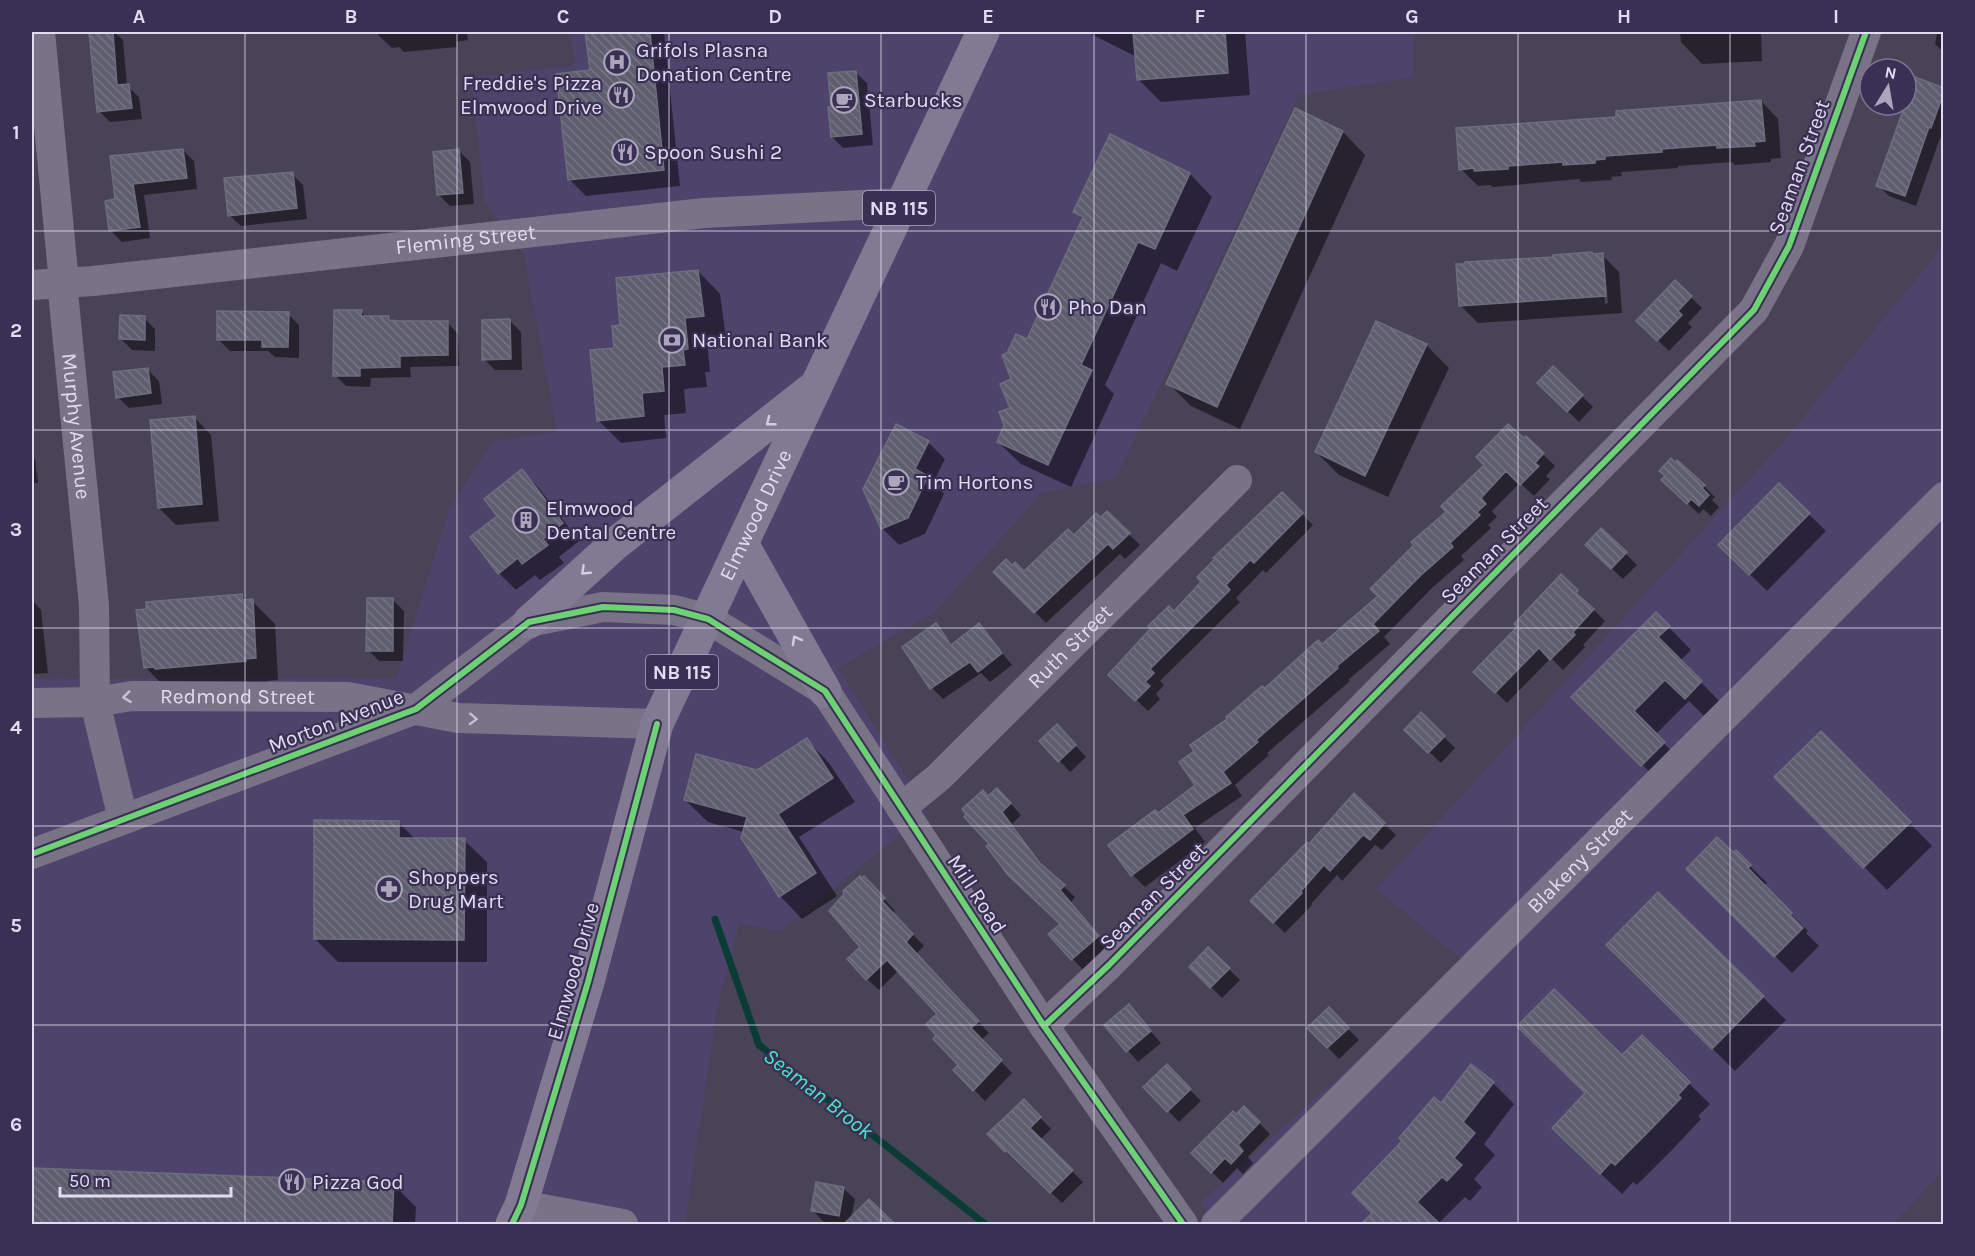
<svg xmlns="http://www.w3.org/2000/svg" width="1975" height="1256" font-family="Karla,sans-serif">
  <defs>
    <pattern id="building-back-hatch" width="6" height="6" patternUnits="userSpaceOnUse" patternTransform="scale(1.5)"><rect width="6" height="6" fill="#5f5e6f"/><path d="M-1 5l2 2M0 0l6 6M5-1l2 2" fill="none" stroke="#767484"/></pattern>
  </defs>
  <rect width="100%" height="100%" fill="#484357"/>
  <!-- built -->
  <g fill="#4e436b">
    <path d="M571,32H1413V77L1299,95L1116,478L1042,493L934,613L838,668L928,812L781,931L739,924L717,1010L685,1224H32V679L396,678L449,510L492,441L557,432L524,255L485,201L471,77L574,66Z"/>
    <path d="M1943,246V1171L1893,1224H1220L1200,1203L1465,962L1377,889L1784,441Z"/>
  </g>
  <!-- shadow -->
  <g fill="#0007" fill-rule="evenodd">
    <path d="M90,32H114L123,40L127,86L139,97L142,119L110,122L99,111Z"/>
    <path d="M133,32H156L135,34Z"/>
    <path d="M375,32H467L468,40L456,42L457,47L404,52L399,47L392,48Z"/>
    <path d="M587,32H664L680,186L586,196L569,179L591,72Z"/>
    <path d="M1087,32H1245L1250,95L1161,102L1139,80L1137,57Z"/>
    <path d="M1680,32H1761L1762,61L1702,64L1681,42Z"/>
    <path d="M1937,32H1944V53L1935,44Z"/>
    <path d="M855,72L867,83L873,145L843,148L832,137V108Z"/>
    <path d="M1944,89V135L1942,138H1940L1916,206L1889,196L1878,185Z"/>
    <path d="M1761,101L1778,119L1781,158L1771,159V162L1735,165L1732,162L1678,166V168L1621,172L1622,176L1611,177L1612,180L1581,182L1579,179L1493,187L1490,185L1478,186L1461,169L1618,118Z"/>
    <path d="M1343,132L1365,155L1240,429L1191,406L1168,383Z"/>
    <path d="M1110,136L1190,174L1212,197L1177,271L1161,263L1105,385L1114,394L1071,487L1021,464L998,442L1012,408L1013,380L1028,341L1084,220L1075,212Z"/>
    <path d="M183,150L194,161L197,189L144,195L150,238L122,242L111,231L116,201L111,157Z"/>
    <path d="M459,151L470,162L474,204L450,206L439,195Z"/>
    <path d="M292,174L303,185L307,219L241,226L229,215Z"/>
    <path d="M1602,255L1619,272L1622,313L1478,323L1461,306L1554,258ZM1602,269H1605L1608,303L1605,304Z"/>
    <path d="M698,271L720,294L726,338L707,340L710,372H705L707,387L684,389L686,413L664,415L666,438L621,443L598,420L622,326Z"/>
    <path d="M1675,282L1702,308L1688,323L1692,327L1669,351L1638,321Z"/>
    <path d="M361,311L367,318L389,317L393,322H447L458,334L459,366L410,367L411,377L371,378L370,387L346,386L335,375Z"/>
    <path d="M288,314L299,325V358L275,357L268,351H230L219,340Z"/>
    <path d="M144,318L155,329V351L132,350L120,338Z"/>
    <path d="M510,321L521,332L522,370H495L484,359Z"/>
    <path d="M1426,345L1449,368L1388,497L1339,475L1316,452Z"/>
    <path d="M148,370L159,381L162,404L129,408L118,397Z"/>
    <path d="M1550,394L1582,396L1593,407L1579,422Z"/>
    <path d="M194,417L211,435L219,521L176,525L159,508Z"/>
    <path d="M1526,438L1555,466L1546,476L1550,479L1534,496L1520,483L1492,511L1497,517L1488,525L1491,528L1461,556L1464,560L1433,587L1384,637L1390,644L1348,680L1350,681L1267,753L1269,755L1235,785L1242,796L1195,828L1205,842L1145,887L1133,875L1110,846L1158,815L1197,786L1196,752L1230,719L1322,646L1380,596L1448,512Z"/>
    <path d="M928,442L945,459L933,483L944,494L925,534L899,545L882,528Z"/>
    <path d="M32,455L35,459L38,483H32Z"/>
    <path d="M522,471L539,488L579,541L559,557L564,563L540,580L535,575L516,590L499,573V517Z"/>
    <path d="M1779,485L1826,531L1767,591L1720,545Z"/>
    <path d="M1704,486L1715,497L1712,500L1719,507L1711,516L1703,509L1699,514L1674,491Z"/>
    <path d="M1282,494L1313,525L1266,573L1263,570L1236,598L1240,602L1160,681L1164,685L1156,694L1160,699L1148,711L1110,675L1174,613Z"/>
    <path d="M1107,513L1140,545L1125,559L1120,554L1046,623L996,572L1012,567L1024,573Z"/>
    <path d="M1625,553L1637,565L1623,579L1598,556Z"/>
    <path d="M1561,577L1605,621L1583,645L1585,647L1563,670L1551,658L1507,703L1475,672L1519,627Z"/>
    <path d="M242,595L248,601H252L275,624L278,680L267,681L268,683L168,690L145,667Z"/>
    <path d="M32,600L41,610L48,673L32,674Z"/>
    <path d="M393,600L404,611L403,661H379L368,650Z"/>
    <path d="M1656,614L1691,650L1680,661L1723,705L1708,720L1689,701L1655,735L1687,766L1665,787L1573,697Z"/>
    <path d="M936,625L953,645L979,625L1012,665L990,682L981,673L943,699L932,688L904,647Z"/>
    <path d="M1421,714L1455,748L1441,763L1406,730Z"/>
    <path d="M1068,737L1086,757L1070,772L1041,741Z"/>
    <path d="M807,740L829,763L855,802L799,837L837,896L802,919L780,896L744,832L708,822L685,800L758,772Z"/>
    <path d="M1844,755L1932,846L1887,890L1776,777Z"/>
    <path d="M1355,795L1396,835L1382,850L1375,845L1342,881L1337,875L1311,904L1312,905L1285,933L1252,901L1309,846Z"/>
    <path d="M988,798L1008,801L1021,815L1012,824L1048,872L1075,897L1071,902L1109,948L1083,970L1072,958L1062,925L991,845Z"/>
    <path d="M399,823L415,839L464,840L487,862V962H338L315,939Z"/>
    <path d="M1736,852L1767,883L1763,886L1808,931L1806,933L1819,946L1792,973L1688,869L1733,855Z"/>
    <path d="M875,889L895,911L892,913L924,946L916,954L989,1033L981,1040L1012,1073L985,1101L955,1070L960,1066L939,1035V1014L898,971L879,990L867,979L862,947Z"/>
    <path d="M1658,894L1786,1020L1735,1071L1608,945Z"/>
    <path d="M1208,949L1240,980L1222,998L1191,967Z"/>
    <path d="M1128,1006L1161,1043L1138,1062L1106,1025Z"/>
    <path d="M1329,1009L1359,1040L1339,1059L1309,1028Z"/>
    <path d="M1642,1037L1710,1104L1698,1116L1701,1119L1673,1149L1637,1185L1633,1182L1622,1194L1575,1149Z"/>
    <path d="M1167,1067L1201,1101L1179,1122L1145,1087Z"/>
    <path d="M1493,1083L1514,1104L1484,1144L1495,1155L1474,1179L1482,1187L1470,1201L1465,1197L1438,1224H1363L1374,1213L1441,1105Z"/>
    <path d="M1024,1101L1051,1129L1040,1140L1083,1182L1062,1203L989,1134Z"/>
    <path d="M1244,1108L1270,1134L1248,1157L1253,1163L1243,1174L1237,1168L1223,1183L1193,1153Z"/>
    <path d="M32,1170L393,1184L416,1207L415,1224H32Z"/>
    <path d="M843,1188L855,1199L851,1219L869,1201L893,1224H855L851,1220V1224L824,1222L813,1211Z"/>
  </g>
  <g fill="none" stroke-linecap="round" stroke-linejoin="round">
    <!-- stream -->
    <path stroke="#0a3b34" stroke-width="7" d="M715,919L759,1045L985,1224"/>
  </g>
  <!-- building -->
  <g fill="url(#building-back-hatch)" stroke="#6e6d7e" stroke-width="1.5">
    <path d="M89,32H113L117,85L129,84L132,108L97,112Z"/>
    <path d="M585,32H650L664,170L568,180L556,74L590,70Z"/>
    <path d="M1133,32H1225L1228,73L1137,80Z"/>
    <path d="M856,71L862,134L831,137L828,107H831L828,73Z"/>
    <path d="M1915,77L1944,88V92L1931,128L1929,127L1905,196L1876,186Z"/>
    <path d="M1761,100L1765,141L1754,142L1755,146L1717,148V145L1662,149V152L1605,156V159L1595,160V163L1563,165V162L1508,166V169L1474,171V168L1459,170L1456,128L1616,117V111Z"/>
    <path d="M1295,108L1343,131L1217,407L1166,384Z"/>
    <path d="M1110,134L1190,173L1155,249L1138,242L1081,365L1092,370L1048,465L997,442L1004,425L999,412L1010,408L1000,384L1011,379L1002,355L1007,353L1016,334L1027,339L1083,217L1073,212Z"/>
    <path d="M183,149L187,178L133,184L140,227L109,231L105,201L115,199L110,156Z"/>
    <path d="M459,149L463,193L437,195L433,152Z"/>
    <path d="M293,172L297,208L228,216L224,178Z"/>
    <path d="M1592,252L1593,254L1603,253L1606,296L1459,306L1456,264H1465V262L1553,257V255Z"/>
    <path d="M698,270L704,316L685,318L688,349L683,350L685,365L662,367L664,391L642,393L644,416L597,421L590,350L614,348L612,326L620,325L616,278Z"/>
    <path d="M1675,280L1692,296L1678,311L1682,315L1657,341L1636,321Z"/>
    <path d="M334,310H362L361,316H389V320L399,321H448V355L400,356V367L360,368V376H333Z"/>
    <path d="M217,311L289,312L288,347H262V340H217Z"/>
    <path d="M120,315L145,316V340L119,339Z"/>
    <path d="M510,319L511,359L482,360V320Z"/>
    <path d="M1376,321L1427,344L1365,476L1315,452Z"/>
    <path d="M1553,366L1583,395L1567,412L1537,383Z"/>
    <path d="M148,368L151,393L116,398L113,372Z"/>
    <path d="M195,416L202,504L158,508L150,420Z"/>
    <path d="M896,424L929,441L915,469L928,476L908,518L881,529L863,489Z"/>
    <path d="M1508,424L1524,438L1526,436L1544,453L1535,463L1539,466L1520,485L1506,471L1481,498L1486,504L1477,512L1480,515L1450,543L1453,547L1421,575L1373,624L1379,631L1337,666L1338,668L1256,740L1258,742L1223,772L1231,783L1183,815L1193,829L1131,876L1108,845L1155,810L1158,813L1195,785L1179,762L1194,751L1190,745L1227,719L1226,717L1262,686L1265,688L1318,640L1322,644L1378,596L1370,589L1414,545L1411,542L1446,512L1441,506L1484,465L1476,457Z"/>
    <path d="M1671,458L1675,462L1677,460L1705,485L1702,488L1709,495L1699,506L1691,499L1687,504L1661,480L1665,476L1659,471Z"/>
    <path d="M522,469L563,523L543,539L548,545L522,564L518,558L498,574L470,537L497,516L484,499Z"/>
    <path d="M1779,483L1810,513L1749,575L1718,545Z"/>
    <path d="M1282,492L1303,513L1254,563L1250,560L1226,585L1230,590L1150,669L1154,673L1145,682L1150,686L1135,701L1108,675L1151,628L1148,626L1169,606L1174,611L1201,582L1197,577L1215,559L1213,558Z"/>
    <path d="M1107,511L1130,533L1113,549L1108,544L1034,613L993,572L1006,559L1012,565L1015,562L1024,571L1068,529L1074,535L1096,513L1101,517Z"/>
    <path d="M1601,528L1627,552L1611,569L1585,545Z"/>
    <path d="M1561,574L1578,590L1576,593L1594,609L1573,632L1575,635L1550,660L1539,648L1495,693L1473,672L1517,627L1514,624Z"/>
    <path d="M242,594L243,600L253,599L256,658L245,659L246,661L155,669L154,667L144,668L136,610L146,609V602Z"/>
    <path d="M367,598H393V651H366Z"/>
    <path d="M1656,612L1670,626L1658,637L1702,681L1685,699L1665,680L1634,711L1665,742L1641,766L1571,697Z"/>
    <path d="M936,623L951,645L979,623L1002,653L978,672L970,662L930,689L902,647Z"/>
    <path d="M1421,712L1445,736L1428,753L1404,730Z"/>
    <path d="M1057,724L1076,745L1058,762L1039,741Z"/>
    <path d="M1821,731L1911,822L1863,868L1774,777Z"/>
    <path d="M807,738L833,778L778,814L816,873L779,897L741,838L747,817L684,800L696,754L757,770Z"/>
    <path d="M997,788L1011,803L1002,812L1040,863L1065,885L1060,890L1099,936L1071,960L1048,934L1060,924L1008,875L986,846L989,844L964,817L966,814L962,809L983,790L988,796Z"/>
    <path d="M1354,793L1385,823L1370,840L1363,835L1330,871L1324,865L1301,891L1302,893L1273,923L1250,901L1307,842L1309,844Z"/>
    <path d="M314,820L399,821V838H465L464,940L314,939Z"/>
    <path d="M1717,837L1733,852L1736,850L1751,865L1748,868L1792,913L1790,915L1803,928L1774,957L1686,869Z"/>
    <path d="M860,876L862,878L864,876L885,898L882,901L913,934L906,942L979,1021L971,1028L1002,1060L973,1091L953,1070L958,1065L933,1039L936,1035L926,1024L937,1014L887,960L866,980L847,959L860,947L829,911L844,894L843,891Z"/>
    <path d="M1658,892L1764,996L1712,1049L1606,945Z"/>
    <path d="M1208,947L1230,968L1210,988L1189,967Z"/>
    <path d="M1554,989L1622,1055L1642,1035L1690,1082L1678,1095L1681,1098L1652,1128L1615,1165L1611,1162L1600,1174L1552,1128L1585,1093L1517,1026Z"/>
    <path d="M1129,1004L1151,1031L1126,1052L1104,1025Z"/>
    <path d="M1329,1007L1349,1028L1327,1048L1307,1028Z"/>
    <path d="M1167,1064L1191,1089L1167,1112L1143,1087Z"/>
    <path d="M1471,1064L1494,1082L1463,1122L1475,1133L1454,1158L1462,1165L1447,1181L1442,1177L1417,1202L1440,1224H1361L1372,1213L1352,1193L1402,1141L1399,1138L1434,1097L1441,1103Z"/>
    <path d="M1024,1099L1041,1117L1030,1128L1073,1170L1050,1193L1006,1150L1005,1152L987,1134Z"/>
    <path d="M1244,1106L1260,1122L1238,1145L1243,1151L1231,1164L1225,1158L1211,1173L1191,1153L1233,1111L1236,1114Z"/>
    <path d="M32,1168L394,1182L392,1224H32Z"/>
    <path d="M816,1182L844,1187L839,1216L811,1211Z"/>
    <path d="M869,1199L895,1224H844Z"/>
  </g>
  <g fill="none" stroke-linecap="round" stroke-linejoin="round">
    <!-- minor -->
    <g stroke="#787387" stroke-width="30">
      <path id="s1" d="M40,32L63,272L62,282L94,605L95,702L123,819"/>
      <path id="s2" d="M32,285L93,281L704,213L901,203"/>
      <path id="s3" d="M32,703L95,702L132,696L348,697L458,718L657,724"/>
      <path id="s4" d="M901,808L939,777L1237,480"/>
      <path d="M32,854L416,709L529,622L603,607L674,610L708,619L825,691L1044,1026L1183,1224"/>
      <path d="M1044,1026L1109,965L1754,310L1789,246L1866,32"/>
      <path d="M521,1205L623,1224"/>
      <path id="s5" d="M1216,1224L1944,497"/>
    </g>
    <!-- major -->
    <g stroke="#817a92" stroke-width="33">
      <path d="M743,545L825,691"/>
      <path d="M529,622L615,544L812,389"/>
      <path id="s6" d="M512,1224L521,1205L588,982L657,724L983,32"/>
    </g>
    <!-- cycleway casing -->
    <g stroke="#3a3053" stroke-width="10">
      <g id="cycleway">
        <path d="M32,854L416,709L529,622L603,607L674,610L708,619L825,691L1044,1026L1183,1224"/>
        <path d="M1044,1026L1109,965L1754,310L1789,246L1866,32"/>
        <path d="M512,1224L521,1205L588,982L657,724"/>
      </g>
    </g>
    <!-- cycleway -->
    <use href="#cycleway" stroke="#6cd273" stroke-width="6"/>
  </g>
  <!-- one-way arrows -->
  <defs><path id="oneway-chevron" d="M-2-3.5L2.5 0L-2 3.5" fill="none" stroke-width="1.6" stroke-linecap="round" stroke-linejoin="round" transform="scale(1.5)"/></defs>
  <g stroke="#d3cde4">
    <use href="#oneway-chevron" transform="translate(770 422) rotate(142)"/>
    <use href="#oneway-chevron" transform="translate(585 571) rotate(137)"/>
    <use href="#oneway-chevron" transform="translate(796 640) rotate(-119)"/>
  </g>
  <g stroke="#c7c2d7">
    <use href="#oneway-chevron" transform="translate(127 697) rotate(173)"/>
    <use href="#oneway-chevron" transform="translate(473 719) rotate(2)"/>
  </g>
  <!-- grid -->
  <path fill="none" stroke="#e1dcf2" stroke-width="1.5" stroke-opacity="0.55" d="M245,32V1224M457,32V1224M669,32V1224M881,32V1224M1094,32V1224M1306,32V1224M1518,32V1224M1730,32V1224M32,231H1944M32,430H1944M32,628H1944M32,826H1944M32,1025H1944"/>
  <!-- icons -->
  <defs>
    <g id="hospital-ring" transform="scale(1.35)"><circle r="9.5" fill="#3a3053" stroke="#aba6bc" stroke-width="1.5"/><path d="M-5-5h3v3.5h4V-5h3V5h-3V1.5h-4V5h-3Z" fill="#aba6bc"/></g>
    <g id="restaurant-ring" transform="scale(1.35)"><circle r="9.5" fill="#3a3053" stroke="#aba6bc" stroke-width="1.5"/><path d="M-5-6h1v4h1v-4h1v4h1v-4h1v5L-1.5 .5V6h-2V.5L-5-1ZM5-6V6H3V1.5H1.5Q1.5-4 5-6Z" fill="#aba6bc"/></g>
    <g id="cafe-ring" transform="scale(1.35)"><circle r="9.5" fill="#3a3053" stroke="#aba6bc" stroke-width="1.5"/><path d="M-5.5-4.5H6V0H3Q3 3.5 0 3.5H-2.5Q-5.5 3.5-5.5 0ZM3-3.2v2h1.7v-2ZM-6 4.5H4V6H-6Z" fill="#aba6bc"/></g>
    <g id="bank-ring" transform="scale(1.35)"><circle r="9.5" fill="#3a3053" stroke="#aba6bc" stroke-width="1.5"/><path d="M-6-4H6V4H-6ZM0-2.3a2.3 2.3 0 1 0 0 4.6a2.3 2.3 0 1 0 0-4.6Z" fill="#aba6bc"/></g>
    <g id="building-ring" transform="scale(1.35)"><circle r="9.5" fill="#3a3053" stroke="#aba6bc" stroke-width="1.5"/><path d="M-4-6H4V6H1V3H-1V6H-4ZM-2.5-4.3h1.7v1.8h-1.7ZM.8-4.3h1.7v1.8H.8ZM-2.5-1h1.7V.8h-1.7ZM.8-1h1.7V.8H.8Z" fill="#aba6bc"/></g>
    <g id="pharmacy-ring" transform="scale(1.35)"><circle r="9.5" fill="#3a3053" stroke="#aba6bc" stroke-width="1.5"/><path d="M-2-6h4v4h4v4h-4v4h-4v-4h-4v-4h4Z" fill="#aba6bc"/></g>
  </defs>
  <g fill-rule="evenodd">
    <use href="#hospital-ring" x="617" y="62"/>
    <use href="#restaurant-ring" x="621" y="95"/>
    <use href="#cafe-ring" x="844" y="100"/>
    <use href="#restaurant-ring" x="625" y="152"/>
    <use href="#restaurant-ring" x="1048" y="307"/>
    <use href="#bank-ring" x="672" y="340"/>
    <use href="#cafe-ring" x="896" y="482"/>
    <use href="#building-ring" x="526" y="520"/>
    <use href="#pharmacy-ring" x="389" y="889"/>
    <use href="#restaurant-ring" x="292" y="1182"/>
  </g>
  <g text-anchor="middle" stroke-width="4.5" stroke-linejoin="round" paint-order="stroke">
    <!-- shield labels -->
    <g fill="#3a3053" stroke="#afa8c2" stroke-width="1.5">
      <rect x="863" y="191" width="72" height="34" rx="4.5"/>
      <rect x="646" y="655" width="72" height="34" rx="4.5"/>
    </g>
    <g font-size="20" font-weight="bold" fill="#e1dcf2">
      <text x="899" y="215">NB 115</text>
      <text x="682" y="679">NB 115</text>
    </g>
    <!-- poi labels -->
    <g font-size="21" fill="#e1dcf2" stroke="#3a3053" text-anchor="start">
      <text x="636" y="57">Grifols Plasna<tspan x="636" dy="24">Donation Centre</tspan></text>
      <text x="602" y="90" text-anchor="end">Freddie's Pizza<tspan x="602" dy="24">Elmwood Drive</tspan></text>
      <text x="864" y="107">Starbucks</text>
      <text x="644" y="159">Spoon Sushi 2</text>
      <text x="1068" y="314">Pho Dan</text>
      <text x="692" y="347">National Bank</text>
      <text x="916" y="489">Tim Hortons</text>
      <text x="546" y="515">Elmwood<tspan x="546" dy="24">Dental Centre</tspan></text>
      <text x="408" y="884">Shoppers<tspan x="408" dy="24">Drug Mart</tspan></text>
      <text x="312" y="1189">Pizza God</text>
    </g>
    <!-- street labels -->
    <g font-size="21" fill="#e1dcf2" stroke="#3a3053">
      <text transform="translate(1799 167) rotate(-70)" y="7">Seaman Street</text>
      <text dy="7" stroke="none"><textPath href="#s2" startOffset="436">Fleming Street</textPath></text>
      <text dy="7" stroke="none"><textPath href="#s1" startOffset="396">Murphy Avenue</textPath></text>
      <text dy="7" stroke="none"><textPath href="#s6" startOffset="752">Elmwood Drive</textPath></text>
      <text transform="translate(1494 550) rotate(-45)" y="7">Seaman Street</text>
      <text dy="7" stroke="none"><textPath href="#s4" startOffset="234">Ruth Street</textPath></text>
      <text dy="7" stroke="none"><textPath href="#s3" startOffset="206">Redmond Street</textPath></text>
      <text transform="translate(336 721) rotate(-21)" y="7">Morton Avenue</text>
      <text dy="7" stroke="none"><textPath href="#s5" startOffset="514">Blakeny Street</textPath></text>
      <text transform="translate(977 894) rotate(57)" y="7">Mill Road</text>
      <text transform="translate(1153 896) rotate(-45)" y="7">Seaman Street</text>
      <text transform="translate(573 971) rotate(-74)" y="7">Elmwood Drive</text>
    </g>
    <!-- water labels -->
    <g font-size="22" font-style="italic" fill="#4ae5c6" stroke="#3a3053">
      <text transform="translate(819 1093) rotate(38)" y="8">Seaman Brook</text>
    </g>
  </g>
  <!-- border -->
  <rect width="1975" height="1256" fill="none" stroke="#3a3053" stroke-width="66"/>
  <!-- north arrow -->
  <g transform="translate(1888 87) rotate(11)"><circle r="28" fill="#3a3053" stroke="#7d7593" stroke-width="1.5"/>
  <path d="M0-4.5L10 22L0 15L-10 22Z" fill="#aba6bc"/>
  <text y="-9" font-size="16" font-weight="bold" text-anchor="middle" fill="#e1dcf2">N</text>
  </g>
  <!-- scale -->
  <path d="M60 1187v9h171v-9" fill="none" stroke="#e1dcf2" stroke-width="3"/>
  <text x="69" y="1187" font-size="18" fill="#e1dcf2" stroke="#3a3053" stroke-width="4.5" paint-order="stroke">50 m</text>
  <rect x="33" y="33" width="1909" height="1190" fill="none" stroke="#e1dcf2" stroke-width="2"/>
  <g font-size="20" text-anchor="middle" font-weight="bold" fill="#e1dcf2">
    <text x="139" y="23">A</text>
    <text x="351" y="23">B</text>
    <text x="563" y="23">C</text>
    <text x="775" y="23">D</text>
    <text x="988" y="23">E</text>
    <text x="1200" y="23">F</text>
    <text x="1412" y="23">G</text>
    <text x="1624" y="23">H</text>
    <text x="1836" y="23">I</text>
    <text x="16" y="139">1</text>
    <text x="16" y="337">2</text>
    <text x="16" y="536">3</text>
    <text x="16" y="734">4</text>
    <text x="16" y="932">5</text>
    <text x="16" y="1131">6</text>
  </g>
</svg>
